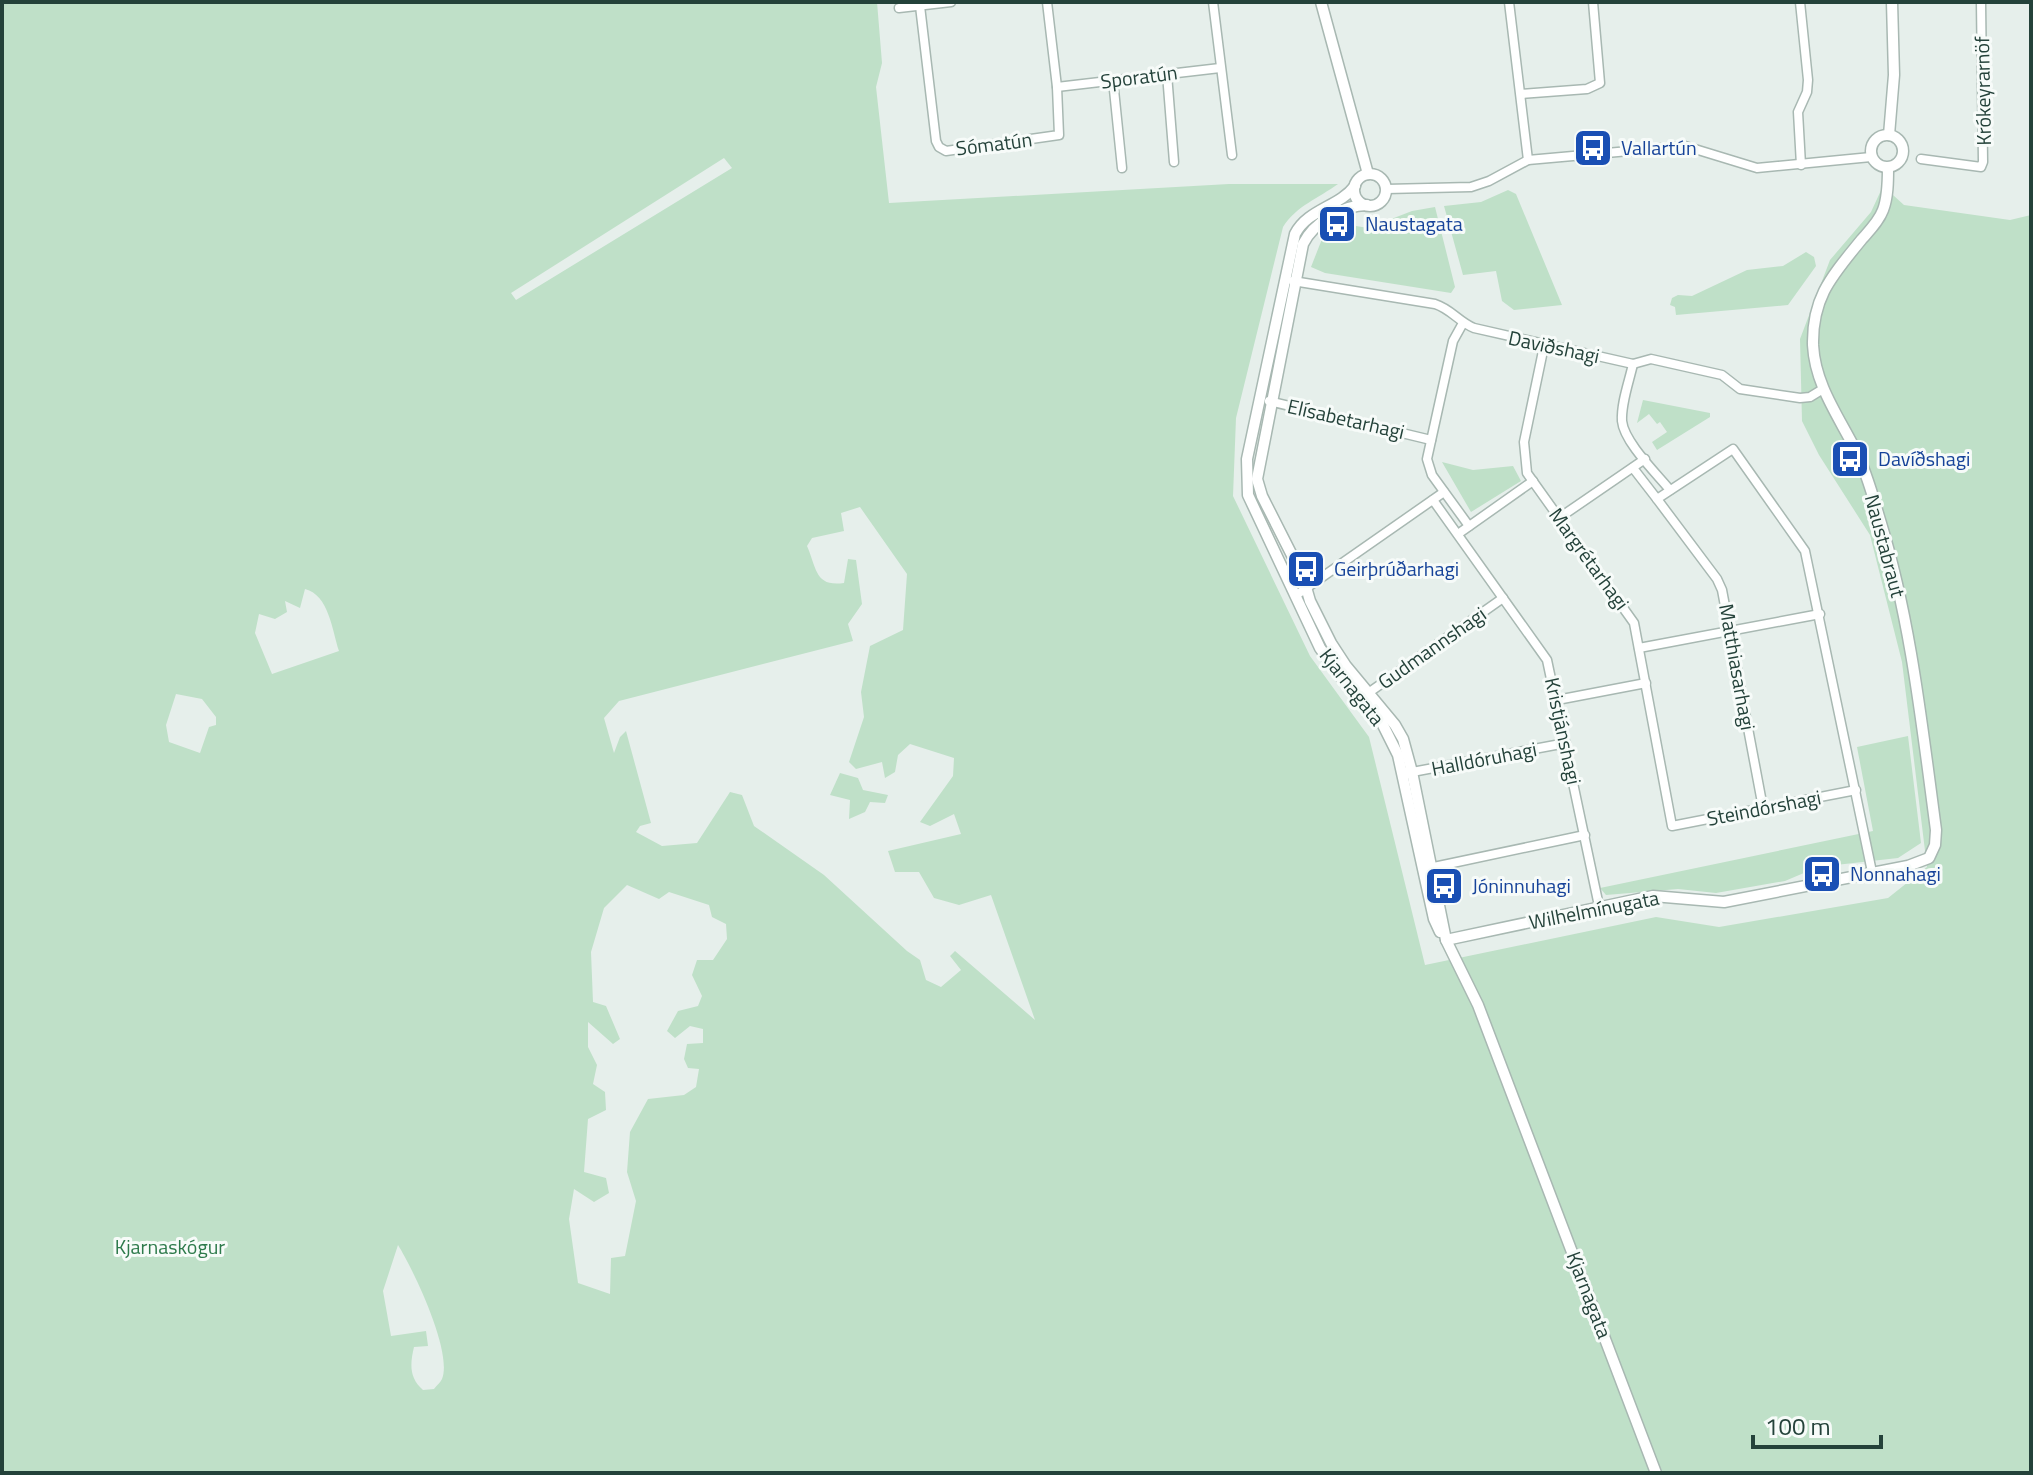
<svg xmlns="http://www.w3.org/2000/svg" width="2033" height="1475" font-family="'Titillium Web',sans-serif">
  <rect width="100%" height="100%" fill="#e6efeb"/>
  <!-- green -->
  <g fill="#bfe0c8" fill-rule="evenodd">
    <path d="M2,2H877L882,63L876,87L889,203L1229,184H1338C1319,198 1296,206 1283,227L1236,418L1233,496L1310,656L1369,737L1425,965L1656,917L1719,927L1888,898L1927,867L1902,662L1870,535L1819,455L1802,421L1800,339L1830,260L1871,212L1883,186L1904,205L2010,220L2031,215V1473H2ZM724,158L732,168L516,300L511,293ZM860,507L907,574L903,630L870,646L861,692L864,717L849,762L856,769L882,762L885,778L895,772L898,755L910,744L954,758L953,776L920,822L930,826L954,814L961,834L888,851L895,872H919L934,898L959,905L991,895L1035,1020L955,951L950,956L961,970L941,987L926,980L920,960L907,951L824,875L754,826L742,795L730,792L697,843L662,846L636,832L640,826L651,823L626,731L620,737L614,753L604,718L619,701L853,641L848,624L862,604L856,560L848,559L844,583C815,587 817,569 807,546L812,538L844,531L841,513ZM305,589C329,595 332,630 339,651L272,674L255,633L259,614L275,619L287,612L285,601L300,608ZM176,694L202,699L216,717V725L209,727L200,753L169,742L166,725ZM627,885L659,899L669,892L709,905L712,917L726,924L727,939L713,960H697L692,975L702,996L698,1006L678,1011L667,1031L675,1038L690,1026L703,1029V1043L687,1044L684,1059L688,1068L699,1069L696,1087L684,1095L648,1099L630,1132L627,1172L636,1201L625,1256L611,1258L610,1294L578,1283L569,1219L574,1189L594,1202L609,1193L606,1178L584,1172L588,1119L606,1110L605,1092L593,1084L597,1065L588,1047V1022L613,1044L620,1039L606,1006L593,1002L591,952L604,908ZM398,1245C413,1269 453,1352 442,1379C440,1383 437,1385 434,1389L423,1390C409,1378 410,1364 414,1347L428,1346L426,1331L391,1336L383,1291Z"/>
    <path d="M1508,190L1516,194L1562,305L1514,310L1502,301L1496,271L1463,275L1444,206L1481,202Z"/>
    <path d="M1435,207L1455,287L1451,293L1325,273L1311,267L1322,239L1356,226L1368,228L1412,211Z"/>
    <path d="M1806,252L1814,257L1816,266L1788,305L1676,315L1675,307L1670,305L1672,298L1678,295L1692,296L1747,270L1783,266Z"/>
    <path d="M1643,400L1710,413V417L1657,450L1652,442L1667,432L1660,422L1657,424L1649,414L1637,423Z"/>
    <path d="M1442,462L1473,470L1513,466L1521,481L1471,512Z"/>
    <path d="M1908,736L1921,843L1898,858L1818,867L1785,881L1716,893L1678,889L1606,895L1600,888L1873,831L1857,747Z"/>
    <path d="M840,773L858,778L863,790L888,795L885,803L870,802L865,812L849,819L850,800L830,795Z"/>
  </g>
  <g fill="none" stroke-linecap="round" stroke-linejoin="round">
    <!-- minor casing -->
    <g stroke="#a8b8b2" stroke-width="11">
      <g id="minor">
        <path d="M1213,2L1232,155"/>
        <path d="M1509,2L1528,160"/>
        <path d="M1800,2L1808,80L1807,92L1798,112L1801,165"/>
        <path d="M920,6L936,141L939,147L946,151L1059,135L1057,87L1047,2"/>
        <path d="M899,8L951,2"/>
        <path d="M1167,74L1174,162"/>
        <path d="M1113,80L1122,168"/>
        <path d="M1057,87L1220,68"/>
        <path d="M1521,94L1587,89L1600,83L1593,2"/>
        <path d="M1921,159L1981,167L1983,162L1981,2"/>
        <path d="M1386,189L1471,187L1489,181L1528,160L1685,146L1757,168L1871,157"/>
        <path d="M1293,281L1435,304C1451,309 1459,322 1474,328L1633,364L1651,359L1722,375L1740,389L1800,398L1810,397L1823,389"/>
        <path d="M1463,323L1453,341L1427,459L1432,475L1469,526"/>
        <path d="M1544,346L1524,442L1527,473L1634,623L1672,826L1856,790"/>
        <path d="M1633,364C1629,382 1621,403 1622,421C1624,442 1657,474 1670,490"/>
        <path d="M1269,401L1431,440"/>
        <path d="M1633,468L1657,499"/>
        <path d="M1433,500L1547,660L1599,906"/>
        <path d="M1559,518L1645,459"/>
        <path d="M1458,534L1533,481"/>
        <path d="M1295,596L1444,492"/>
        <path d="M1639,648L1820,614"/>
        <path d="M1364,696L1503,598"/>
        <path d="M1557,700L1646,683"/>
        <path d="M1407,773L1566,743"/>
        <path d="M1763,808L1722,590L1717,579L1657,499L1733,449L1805,551L1872,872"/>
        <path d="M1429,868L1585,835"/>
      </g>
    </g>
    <!-- tertiary casing -->
    <g stroke="#a8b8b2" stroke-width="13">
      <g id="tertiary">
        <path d="M1321,2L1368,174"/>
        <circle cx="1887" cy="151" r="16"/>
        <path d="M1889,135L1894,75L1892,2"/>
        <circle cx="1370" cy="190" r="16"/>
        <path d="M1355,186C1339,207 1308,209 1295,234L1247,459L1248,495L1320,648L1339,675L1381,721L1398,755L1434,919L1440,932"/>
        <path d="M1367,205C1343,205 1314,222 1303,244L1257,479L1262,496L1303,577L1310,601L1331,643L1346,666L1395,725L1403,739L1412,772L1446,940L1478,1005L1656,1473"/>
        <path d="M1446,940L1653,896L1724,902L1908,866L1929,858L1935,845L1936,830C1922,726 1911,621 1880,520C1873,497 1867,473 1856,451C1839,417 1815,385 1813,345C1812,296 1833,275 1862,239C1870,230 1879,221 1883,210C1888,197 1888,181 1888,168"/>
      </g>
    </g>
    <!-- minor -->
    <use href="#minor" stroke="#fff" stroke-width="8"/>
    <!-- tertiary -->
    <use href="#tertiary" stroke="#fff" stroke-width="10"/>
  </g>
  <!-- icons -->
  <defs>
    <g id="bus-square" transform="scale(2)"><rect x="-9" y="-9" width="18" height="18" rx="4" fill="#1a4fb4" stroke="#f7fbf9"/><path d="M-5-6H5V4H4V6H2V4H-2V6H-4V4H-5ZM-3.5-4V0h7V-4ZM-3.5 1.2v1.5H-2V1.2ZM2 1.2v1.5H3.5V1.2Z" fill="#fff"/></g>
  </defs>
  <g fill-rule="evenodd">
    <use href="#bus-square" x="1593" y="148"/>
    <use href="#bus-square" x="1337" y="224"/>
    <use href="#bus-square" x="1850" y="459"/>
    <use href="#bus-square" x="1306" y="569"/>
    <use href="#bus-square" x="1822" y="874"/>
    <use href="#bus-square" x="1444" y="886"/>
  </g>
  <g text-anchor="middle" stroke-width="6" stroke-linejoin="round" paint-order="stroke">
    <!-- street labels -->
    <g font-size="20" fill="#24423a" stroke="#f7fbf9">
      <text transform="translate(1139 77) rotate(-7)" y="7">Sporatún</text>
      <text transform="translate(1983 91) rotate(-91)" y="7">Krókeyrarnöf</text>
      <text transform="translate(994 144) rotate(-7)" y="7">Sómatún</text>
      <text transform="translate(1554 347) rotate(12)" y="7">Daviðshagi</text>
      <text transform="translate(1346 419) rotate(13)" y="7">Elísabetarhagi</text>
      <text transform="translate(1885 546) rotate(75)" y="7">Naustabraut</text>
      <text transform="translate(1589 559) rotate(54)" y="7">Margrétarhagi</text>
      <text transform="translate(1432 648) rotate(-35)" y="7">Gudmannshagi</text>
      <text transform="translate(1737 667) rotate(80)" y="7">Matthiasarhagi</text>
      <text transform="translate(1352 687) rotate(52)" y="7">Kjarnagata</text>
      <text transform="translate(1563 731) rotate(78)" y="7">Kristjánshagi</text>
      <text transform="translate(1484 759) rotate(-11)" y="7">Halldóruhagi</text>
      <text transform="translate(1764 808) rotate(-11)" y="7">Steindórshagi</text>
      <text transform="translate(1594 910) rotate(-11)" y="7">Wilhelmínugata</text>
      <text transform="translate(1589 1295) rotate(69)" y="7">Kjarnagata</text>
    </g>
    <!-- transit labels -->
    <g font-size="20" fill="#164399" stroke="#f7fbf9" text-anchor="start">
      <text x="1621" y="155">Vallartún</text>
      <text x="1365" y="231">Naustagata</text>
      <text x="1878" y="466">Davíðshagi</text>
      <text x="1334" y="576">Geirþrúðarhagi</text>
      <text x="1850" y="881">Nonnahagi</text>
      <text x="1472" y="893">Jóninnuhagi</text>
    </g>
    <!-- park labels -->
    <g font-size="20" fill="#2d7a4b" stroke="#f7fbf9">
      <text x="170" y="1254">Kjarnaskógur</text>
    </g>
  </g>
  <!-- border -->
  <rect width="2033" height="1475" fill="none" stroke="#24423a" stroke-width="8"/>
  <!-- scale -->
  <path d="M1753 1435v12h128v-12" fill="none" stroke="#24423a" stroke-width="4"/>
  <text x="1765" y="1435" font-size="24" fill="#24423a" stroke="#f7fbf9" stroke-width="6" paint-order="stroke">100 m</text>
</svg>
